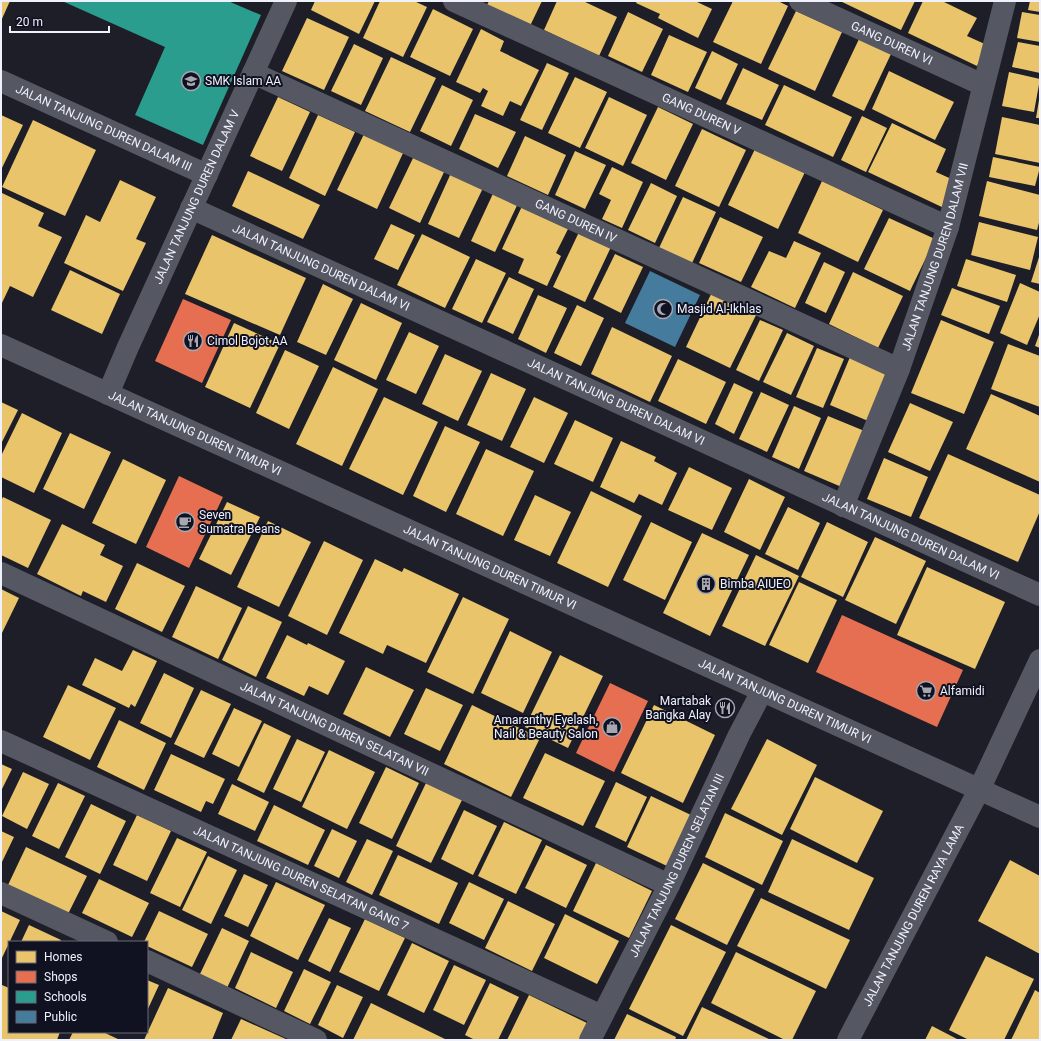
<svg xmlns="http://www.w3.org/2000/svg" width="1041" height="1041" font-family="Roboto,sans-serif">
  <rect width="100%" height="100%" fill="#1d1e27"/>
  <!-- homes -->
  <g fill="#e9c46a">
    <path d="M1,1H10L1,21Z"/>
    <path d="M315,1H375L359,34L311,10Z"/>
    <path d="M380,1H414L427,7L403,57L363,38Z"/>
    <path d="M489,1H542L530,26L487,5Z"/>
    <path d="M557,1H583L617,17L599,56L544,30Z"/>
    <path d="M637,1H695L712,9L698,38L658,18L660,14L636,3Z"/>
    <path d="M733,1H778L788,6L761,64L713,42Z"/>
    <path d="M840,1H915L901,30Z"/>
    <path d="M923,1H942L977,18L967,36L987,45L977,66L908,33Z"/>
    <path d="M1030,1H1040V12L1028,10Z"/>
    <path d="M433,9L473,29L450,76L410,57Z"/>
    <path d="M796,11L842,32L815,91L768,69Z"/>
    <path d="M628,12L663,29L642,72L608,56Z"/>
    <path d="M1022,12L1040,15V42L1017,38Z"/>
    <path d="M307,18L349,37L324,90L282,71Z"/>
    <path d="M481,29L504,41L500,51L539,70L521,106L510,101L503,116L481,106L488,91L483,88L480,93L456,82Z"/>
    <path d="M669,35L707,52L688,92L651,75Z"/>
    <path d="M859,39L891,54L864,111L832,96Z"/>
    <path d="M1018,42L1040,46V73L1012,67Z"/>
    <path d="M354,44L383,58L361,105L331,91Z"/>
    <path d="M712,51L738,64L721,100L695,88Z"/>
    <path d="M391,57L436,78L410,132L365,111Z"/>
    <path d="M547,63L569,73L542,130L520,120Z"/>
    <path d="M743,68L779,85L762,120L726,104Z"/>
    <path d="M889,71L954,102L935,140L872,109Z"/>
    <path d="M1009,72L1040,79L1034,112L1002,106Z"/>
    <path d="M575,77L607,92L580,148L548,133Z"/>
    <path d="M442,85L473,100L451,146L420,131Z"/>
    <path d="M784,85L852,117L833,157L765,125Z"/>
    <path d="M278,97L310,112L282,171L250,156Z"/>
    <path d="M609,97L647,115L623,166L585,148Z"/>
    <path d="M1039,100H1040V118H1036Z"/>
    <path d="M658,107L693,124L666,180L631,163Z"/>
    <path d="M475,114L516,132L498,168L459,149Z"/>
    <path d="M1,115L23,125L1,170Z"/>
    <path d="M318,115L355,132L325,196L289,178Z"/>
    <path d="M862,116L887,128L866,172L841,160Z"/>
    <path d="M1002,117L1040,125V163L995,154Z"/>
    <path d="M33,120L96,150L65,216L2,187Z"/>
    <path d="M892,123L946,149L936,172L958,182L946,209L868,172Z"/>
    <path d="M702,129L746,150L719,207L675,186Z"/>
    <path d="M365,132L404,151L377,209L337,190Z"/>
    <path d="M525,136L566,155L548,195L507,176Z"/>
    <path d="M755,149L805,172L778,229L728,205Z"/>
    <path d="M575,151L606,165L585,209L555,195Z"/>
    <path d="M414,156L445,170L420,223L389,208Z"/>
    <path d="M993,157L1040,167L1035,186L989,177Z"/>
    <path d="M612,167L643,182L622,228L602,219L611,200L599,194Z"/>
    <path d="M248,171L320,205L303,239L232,206Z"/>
    <path d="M451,173L483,188L459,238L428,224Z"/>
    <path d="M120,180L156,197L136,239L146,243L123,291L64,263L86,215L100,222Z"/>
    <path d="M822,181L883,210L858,262L798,233Z"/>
    <path d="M987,181L1040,195V219L1037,230L979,216Z"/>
    <path d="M651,183L677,196L655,243L628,230Z"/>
    <path d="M497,185L521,197L495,252L471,241Z"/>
    <path d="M2,193L44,213L38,226L62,237L33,297L10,286L1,305Z"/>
    <path d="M683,197L716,212L692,263L659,248Z"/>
    <path d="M523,204L570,225L556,253L561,256L547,286L518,273L524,259L502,249Z"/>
    <path d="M720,217L763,237L741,282L699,263Z"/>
    <path d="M889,218L935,239L910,291L864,269Z"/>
    <path d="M979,222L1038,237L1030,270L971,255Z"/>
    <path d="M391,224L415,235L398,270L374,259Z"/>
    <path d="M579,232L611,247L585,302L553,287Z"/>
    <path d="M422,234L470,257L445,308L397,285Z"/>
    <path d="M212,235L306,278L280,335L185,294Z"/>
    <path d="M794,241L821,253L795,308L751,287L769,251L786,258Z"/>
    <path d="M615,254L643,267L621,313L593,299Z"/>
    <path d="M1040,254V284L1031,282Z"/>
    <path d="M476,259L506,273L482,323L452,309Z"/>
    <path d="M966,259L1016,275L1007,302L957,286Z"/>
    <path d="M824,262L845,272L826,313L805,303Z"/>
    <path d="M70,270L120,294L102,334L51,310Z"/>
    <path d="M853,272L903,296L878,348L829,324Z"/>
    <path d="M509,277L534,289L513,334L487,322Z"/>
    <path d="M1020,283L1040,292V314L1027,345L1000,333Z"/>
    <path d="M323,284L353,299L326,355L297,342Z"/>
    <path d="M952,288L1000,306L989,334L941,315Z"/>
    <path d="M713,290L758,311L730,368L686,347Z"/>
    <path d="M538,295L567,308L546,353L518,339Z"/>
    <path d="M361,303L402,323L376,380L334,360Z"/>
    <path d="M577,305L604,318L581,366L554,353Z"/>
    <path d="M760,320L783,330L759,381L736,370Z"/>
    <path d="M941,320L994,342L964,414L911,393Z"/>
    <path d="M234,323L280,344L250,408L205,387Z"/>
    <path d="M612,327L672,356L650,402L591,374Z"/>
    <path d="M409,332L439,346L416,394L386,380Z"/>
    <path d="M1040,332V348L1035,346Z"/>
    <path d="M787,333L814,346L791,395L763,382Z"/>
    <path d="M1008,344L1040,356V407L991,389Z"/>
    <path d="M817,348L844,359L823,408L796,397Z"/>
    <path d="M285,350L319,366L289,429L256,413Z"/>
    <path d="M445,354L482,371L458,421L422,404Z"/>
    <path d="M850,357L893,376L873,423L830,405Z"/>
    <path d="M678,359L726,382L706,424L658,401Z"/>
    <path d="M333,367L378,389L342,466L296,444Z"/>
    <path d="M491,373L526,389L502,441L467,425Z"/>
    <path d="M734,383L753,392L734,434L715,424Z"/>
    <path d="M761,392L789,405L767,452L739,439Z"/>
    <path d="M991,394L1040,416V482L966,449Z"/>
    <path d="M384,397L438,422L403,495L349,469Z"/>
    <path d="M534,397L568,413L544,463L510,447Z"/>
    <path d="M1,402L18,410L1,444Z"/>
    <path d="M910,403L953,422L930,471L888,452Z"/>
    <path d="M794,406L821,418L799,469L772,457Z"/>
    <path d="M22,413L62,433L34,493L1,477V456Z"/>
    <path d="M828,416L867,432L844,488L804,471Z"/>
    <path d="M575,420L613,438L593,482L554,464Z"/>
    <path d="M445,426L480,442L446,512L413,496Z"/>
    <path d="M70,433L111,452L84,509L43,489Z"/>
    <path d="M621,441L656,457L654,461L677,473L662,505L639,494L634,503L600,487Z"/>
    <path d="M486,449L534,471L503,536L456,514Z"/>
    <path d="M948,454L1040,495V511L1018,562L919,518Z"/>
    <path d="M884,458L928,477L911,517L867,499Z"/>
    <path d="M123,459L166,480L136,544L92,523Z"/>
    <path d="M689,467L732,488L712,530L668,510Z"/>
    <path d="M749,479L785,497L760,550L724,532Z"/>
    <path d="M591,491L642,516L608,587L557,563Z"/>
    <path d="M535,495L571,512L550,556L514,540Z"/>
    <path d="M3,497L51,520L28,568L1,555V501Z"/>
    <path d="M227,502L260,517L231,575L199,559Z"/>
    <path d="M788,507L820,523L798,570L765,554Z"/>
    <path d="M268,521L311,542L279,607L237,587Z"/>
    <path d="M651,522L692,542L665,600L623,580Z"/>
    <path d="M827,522L868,542L843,597L801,577Z"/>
    <path d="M62,524L105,545L100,555L123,566L106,602L83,591L81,596L37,574Z"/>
    <path d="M702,533L749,555L710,636L663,613Z"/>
    <path d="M875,537L926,561L896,624L845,600Z"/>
    <path d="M324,541L363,560L327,635L288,616Z"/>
    <path d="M756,555L799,576L765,646L722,626Z"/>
    <path d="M375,559L402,572L404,568L459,594L426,663L387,645L383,654L339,633Z"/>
    <path d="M137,563L185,586L162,632L115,609Z"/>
    <path d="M927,567L1005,602L975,669L897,635Z"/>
    <path d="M799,582L837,600L808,663L769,645Z"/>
    <path d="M196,586L242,608L218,659L172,637Z"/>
    <path d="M1,589L19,598L1,635Z"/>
    <path d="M463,597L509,619L473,694L427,672Z"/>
    <path d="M248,606L282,622L256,677L222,660Z"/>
    <path d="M510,631L552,652L523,713L481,693Z"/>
    <path d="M287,635L307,645L308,643L345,661L328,695L309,686L304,696L266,678Z"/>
    <path d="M133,650L157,661L135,707L131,704L129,708L82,685L95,658L122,671Z"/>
    <path d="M560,655L603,676L568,748L525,727Z"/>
    <path d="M366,667L414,690L390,737L343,714Z"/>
    <path d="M164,673L194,688L171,738L140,723Z"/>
    <path d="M68,685L116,708L90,760L43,737Z"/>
    <path d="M426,688L463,705L440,751L404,734Z"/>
    <path d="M201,690L231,704L204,758L174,744Z"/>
    <path d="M472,705L540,738L511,797L444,764Z"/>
    <path d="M654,705L715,735L683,803L621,773Z"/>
    <path d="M234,708L262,721L239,767L212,754Z"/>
    <path d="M119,720L166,743L144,790L97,767Z"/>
    <path d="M264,723L291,736L264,793L237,780Z"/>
    <path d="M297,739L325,752L301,802L273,789Z"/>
    <path d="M767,739L817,765L782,835L731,809Z"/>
    <path d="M329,750L375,772L347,829L302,807Z"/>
    <path d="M545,753L605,781L583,826L523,798Z"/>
    <path d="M171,754L225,779L213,804L206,801L201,812L154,790Z"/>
    <path d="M1,764L12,769L1,791Z"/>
    <path d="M386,767L419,783L392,839L359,823Z"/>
    <path d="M23,772L49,784L27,829L2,816Z"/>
    <path d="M815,777L883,811L857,863L790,829Z"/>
    <path d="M616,782L647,797L626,842L595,827Z"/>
    <path d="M58,783L85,796L59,849L32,836Z"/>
    <path d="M426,783L462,800L431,863L396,846Z"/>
    <path d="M232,784L269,802L255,831L218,814Z"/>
    <path d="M651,796L691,815L667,866L627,847Z"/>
    <path d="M91,804L126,821L100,874L65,857Z"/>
    <path d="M274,805L325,830L308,865L257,841Z"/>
    <path d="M464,810L497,826L473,875L441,859Z"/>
    <path d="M725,813L783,841L762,885L705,857Z"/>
    <path d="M137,815L171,831L147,881L113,865Z"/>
    <path d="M504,822L542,840L516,894L478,876Z"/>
    <path d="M332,829L357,841L339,878L314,866Z"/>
    <path d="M1,831L14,837L1,864Z"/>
    <path d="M177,838L207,852L180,907L150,893Z"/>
    <path d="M367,839L393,851L372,895L346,882Z"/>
    <path d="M792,839L874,878L849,930L768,892Z"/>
    <path d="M546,845L587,865L566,908L525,888Z"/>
    <path d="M26,847L87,876L68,914L8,885Z"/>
    <path d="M398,855L458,883L439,924L379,895Z"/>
    <path d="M208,856L237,870L211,924L182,910Z"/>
    <path d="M1010,860L1040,876V954L978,921Z"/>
    <path d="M596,863L652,891L629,938L573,911Z"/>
    <path d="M703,863L755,889L727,945L675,919Z"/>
    <path d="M244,874L268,885L248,927L224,916Z"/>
    <path d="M99,879L149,903L132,937L82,913Z"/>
    <path d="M276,882L325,905L298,960L250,936Z"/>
    <path d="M469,882L504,899L484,940L449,923Z"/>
    <path d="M761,898L850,940L826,989L737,946Z"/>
    <path d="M508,901L555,924L532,971L485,948Z"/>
    <path d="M1,911L20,920L1,960Z"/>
    <path d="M159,911L208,934L192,967L147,946V942H144Z"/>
    <path d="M565,914L619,941L597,984L544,958Z"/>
    <path d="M329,918L351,928L330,972L308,961Z"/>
    <path d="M365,919L405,938L379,991L339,972Z"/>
    <path d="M29,925L61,940L60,942H21Z"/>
    <path d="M671,925L726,952L683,1036L629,1009Z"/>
    <path d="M222,928L249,941L227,988L200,974Z"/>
    <path d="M412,943L449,961L424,1013L387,995Z"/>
    <path d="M251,952L293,972L276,1008L235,988Z"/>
    <path d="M736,952L816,991L792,1040H785L711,1003Z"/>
    <path d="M986,956L1034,979L1004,1040H969L949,1030Z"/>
    <path d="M454,965L486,980L464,1025L433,1010Z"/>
    <path d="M304,969L331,982L310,1024L284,1011Z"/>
    <path d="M147,980L159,985L147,1011Z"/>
    <path d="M490,983L519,997L498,1040H475L465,1035Z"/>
    <path d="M2,985L9,988V1032H60L57,1040H1Z"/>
    <path d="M337,985L363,997L343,1038L318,1025Z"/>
    <path d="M168,988L223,1013L212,1040H144Z"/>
    <path d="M1035,990L1040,993V1040H1011Z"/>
    <path d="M529,995L589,1024L581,1040H507Z"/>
    <path d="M371,1003L447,1040H353Z"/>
    <path d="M702,1007L771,1040H686Z"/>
    <path d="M627,1014L676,1037L675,1040H614Z"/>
    <path d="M241,1019L288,1040H231Z"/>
    <path d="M932,1026L959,1040H925Z"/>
    <path d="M73,1032H103L120,1040H69Z"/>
  </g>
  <!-- shops -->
  <g fill="#e76f51">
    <path d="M183,299L231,320L202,383L155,361Z"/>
    <path d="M179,476L223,497L189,568L146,547Z"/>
    <path d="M842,615L963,670L937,727L816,672Z"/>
    <path d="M610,683L648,701L614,772L576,753Z"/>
  </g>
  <!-- schools -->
  <path fill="#2a9d8f" d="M62,1H228L261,15L203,145L135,115L165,47Z"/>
  <!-- public -->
  <path fill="#457b9d" d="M650,271L700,295L675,347L625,323Z"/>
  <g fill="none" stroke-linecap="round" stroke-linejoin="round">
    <!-- minor -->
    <g stroke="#555762" stroke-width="22">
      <path id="s1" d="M454,1L948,227"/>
      <path id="s2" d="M800,1L983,85"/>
      <path id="s3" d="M253,73L899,369"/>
      <path id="s4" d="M1,81L207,175"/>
      <path id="s5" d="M191,208L1040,595"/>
      <path id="s6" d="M1,345L1040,817"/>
      <path id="s7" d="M108,394L128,347L286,1"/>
      <path id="s8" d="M843,506L899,369L948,227L1005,1"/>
      <path id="s9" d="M1,573L669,885"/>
      <path id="s10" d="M1,741L602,1016"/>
      <path d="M1,893L107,942"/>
      <path d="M147,961L316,1040"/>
      <path id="s11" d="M590,1040L669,885L739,735L762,691"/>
      <path id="s12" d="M848,1040L979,790L1040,660"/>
    </g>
  </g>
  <!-- icons -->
  <defs>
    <g id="school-ring" transform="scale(1)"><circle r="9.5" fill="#101221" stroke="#a6a7b1" stroke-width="1.5"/><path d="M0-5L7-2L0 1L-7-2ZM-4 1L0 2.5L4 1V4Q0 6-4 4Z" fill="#a6a7b1"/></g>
    <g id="mosque-ring" transform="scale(1)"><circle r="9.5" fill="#101221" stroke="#a6a7b1" stroke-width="1.5"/><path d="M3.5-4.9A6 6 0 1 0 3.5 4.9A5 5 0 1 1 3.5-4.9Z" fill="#a6a7b1"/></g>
    <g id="restaurant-ring" transform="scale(1)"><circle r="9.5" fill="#101221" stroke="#a6a7b1" stroke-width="1.5"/><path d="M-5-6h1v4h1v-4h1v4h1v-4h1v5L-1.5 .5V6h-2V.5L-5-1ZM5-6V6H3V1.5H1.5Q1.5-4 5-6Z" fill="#a6a7b1"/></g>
    <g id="cafe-ring" transform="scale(1)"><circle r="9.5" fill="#101221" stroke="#a6a7b1" stroke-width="1.5"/><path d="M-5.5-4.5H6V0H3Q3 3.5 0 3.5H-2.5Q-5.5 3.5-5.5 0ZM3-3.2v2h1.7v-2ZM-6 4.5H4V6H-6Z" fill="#a6a7b1"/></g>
    <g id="building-ring" transform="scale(1)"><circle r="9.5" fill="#101221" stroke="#a6a7b1" stroke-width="1.5"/><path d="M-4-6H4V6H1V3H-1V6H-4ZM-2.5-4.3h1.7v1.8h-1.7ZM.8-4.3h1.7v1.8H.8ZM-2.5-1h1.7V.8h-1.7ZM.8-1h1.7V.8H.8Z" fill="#a6a7b1"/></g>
    <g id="supermarket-ring" transform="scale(1)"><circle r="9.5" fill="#101221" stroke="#a6a7b1" stroke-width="1.5"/><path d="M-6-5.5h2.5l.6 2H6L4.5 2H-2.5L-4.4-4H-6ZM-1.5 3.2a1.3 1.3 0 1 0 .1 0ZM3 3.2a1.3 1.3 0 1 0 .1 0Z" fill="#a6a7b1"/></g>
    <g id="shop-ring" transform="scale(1)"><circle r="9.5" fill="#101221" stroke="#a6a7b1" stroke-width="1.5"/><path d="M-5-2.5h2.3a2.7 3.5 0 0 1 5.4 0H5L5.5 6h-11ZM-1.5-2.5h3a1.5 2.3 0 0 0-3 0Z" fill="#a6a7b1"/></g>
  </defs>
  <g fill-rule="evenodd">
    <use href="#school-ring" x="191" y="81"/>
    <use href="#mosque-ring" x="663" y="309"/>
    <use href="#restaurant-ring" x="193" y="341"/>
    <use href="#cafe-ring" x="185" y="522"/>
    <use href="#building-ring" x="706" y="584"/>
    <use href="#supermarket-ring" x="926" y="691"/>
    <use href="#restaurant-ring" x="725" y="708"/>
    <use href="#shop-ring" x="612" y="727"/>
  </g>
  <g text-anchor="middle" stroke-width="4" stroke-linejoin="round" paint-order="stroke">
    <!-- street labels -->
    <g font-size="12" fill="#eff1fc" stroke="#101221">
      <text dy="4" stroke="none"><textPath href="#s2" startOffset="101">GANG DUREN VI</textPath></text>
      <text dy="4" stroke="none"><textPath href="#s1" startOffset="272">GANG DUREN V</textPath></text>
      <text dy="4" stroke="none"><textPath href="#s4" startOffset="113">JALAN TANJUNG DUREN DALAM III</textPath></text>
      <text dy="4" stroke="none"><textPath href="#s7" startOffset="216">JALAN TANJUNG DUREN DALAM V</textPath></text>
      <text dy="4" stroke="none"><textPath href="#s3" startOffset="355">GANG DUREN IV</textPath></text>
      <text dy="4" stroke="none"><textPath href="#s8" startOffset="266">JALAN TANJUNG DUREN DALAM VII</textPath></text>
      <text dy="4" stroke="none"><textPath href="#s5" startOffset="143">JALAN TANJUNG DUREN DALAM VI</textPath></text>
      <text dy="4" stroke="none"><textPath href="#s5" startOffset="467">JALAN TANJUNG DUREN DALAM VI</textPath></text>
      <text dy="4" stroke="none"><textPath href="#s6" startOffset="213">JALAN TANJUNG DUREN TIMUR VI</textPath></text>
      <text dy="4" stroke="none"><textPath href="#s5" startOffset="791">JALAN TANJUNG DUREN DALAM VI</textPath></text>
      <text dy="4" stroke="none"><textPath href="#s6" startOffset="537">JALAN TANJUNG DUREN TIMUR VI</textPath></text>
      <text dy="4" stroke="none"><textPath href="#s6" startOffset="861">JALAN TANJUNG DUREN TIMUR VI</textPath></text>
      <text dy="4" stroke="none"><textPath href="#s9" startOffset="368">JALAN TANJUNG DUREN SELATAN VII</textPath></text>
      <text dy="4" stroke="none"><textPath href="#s11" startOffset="195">JALAN TANJUNG DUREN SELATAN III</textPath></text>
      <text dy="4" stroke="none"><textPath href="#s10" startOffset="330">JALAN TANJUNG DUREN SELATAN GANG 7</textPath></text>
      <text dy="4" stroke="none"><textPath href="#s12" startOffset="141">JALAN TANJUNG DUREN RAYA LAMA</textPath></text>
    </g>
    <!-- poi labels -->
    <g font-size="12" fill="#eff1fc" stroke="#101221" text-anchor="start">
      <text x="205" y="85">SMK Islam AA</text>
      <text x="677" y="313">Masjid Al-Ikhlas</text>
      <text x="207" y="345">Cimol Bojot AA</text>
      <text x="199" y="519">Seven<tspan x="199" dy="14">Sumatra Beans</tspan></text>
      <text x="720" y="588">Bimba AIUEO</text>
      <text x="940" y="695">Alfamidi</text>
      <text x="711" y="705" text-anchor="end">Martabak<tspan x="711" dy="14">Bangka Alay</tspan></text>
      <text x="598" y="724" text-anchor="end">Amaranthy Eyelash,<tspan x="598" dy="14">Nail &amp; Beauty Salon</tspan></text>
    </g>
  </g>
  <!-- border -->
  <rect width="1041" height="1041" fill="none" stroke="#eff1fc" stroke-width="4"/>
  <!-- legend -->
  <rect x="8" y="941" width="140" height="92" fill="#101221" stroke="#696b79"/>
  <rect x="16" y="951" width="20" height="12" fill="#e9c46a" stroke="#696b79"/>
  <text x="44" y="961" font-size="12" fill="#eff1fc">Homes</text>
  <rect x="16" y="971" width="20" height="12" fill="#e76f51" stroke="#696b79"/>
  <text x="44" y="981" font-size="12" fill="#eff1fc">Shops</text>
  <rect x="16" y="991" width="20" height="12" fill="#2a9d8f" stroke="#696b79"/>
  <text x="44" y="1001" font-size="12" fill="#eff1fc">Schools</text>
  <rect x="16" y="1011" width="20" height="12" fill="#457b9d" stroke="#696b79"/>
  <text x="44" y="1021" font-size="12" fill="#eff1fc">Public</text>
  <!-- scale -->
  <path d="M10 26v6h99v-6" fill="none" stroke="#eff1fc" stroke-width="2"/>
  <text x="16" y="26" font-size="12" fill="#eff1fc" stroke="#101221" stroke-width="3" paint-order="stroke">20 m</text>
</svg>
